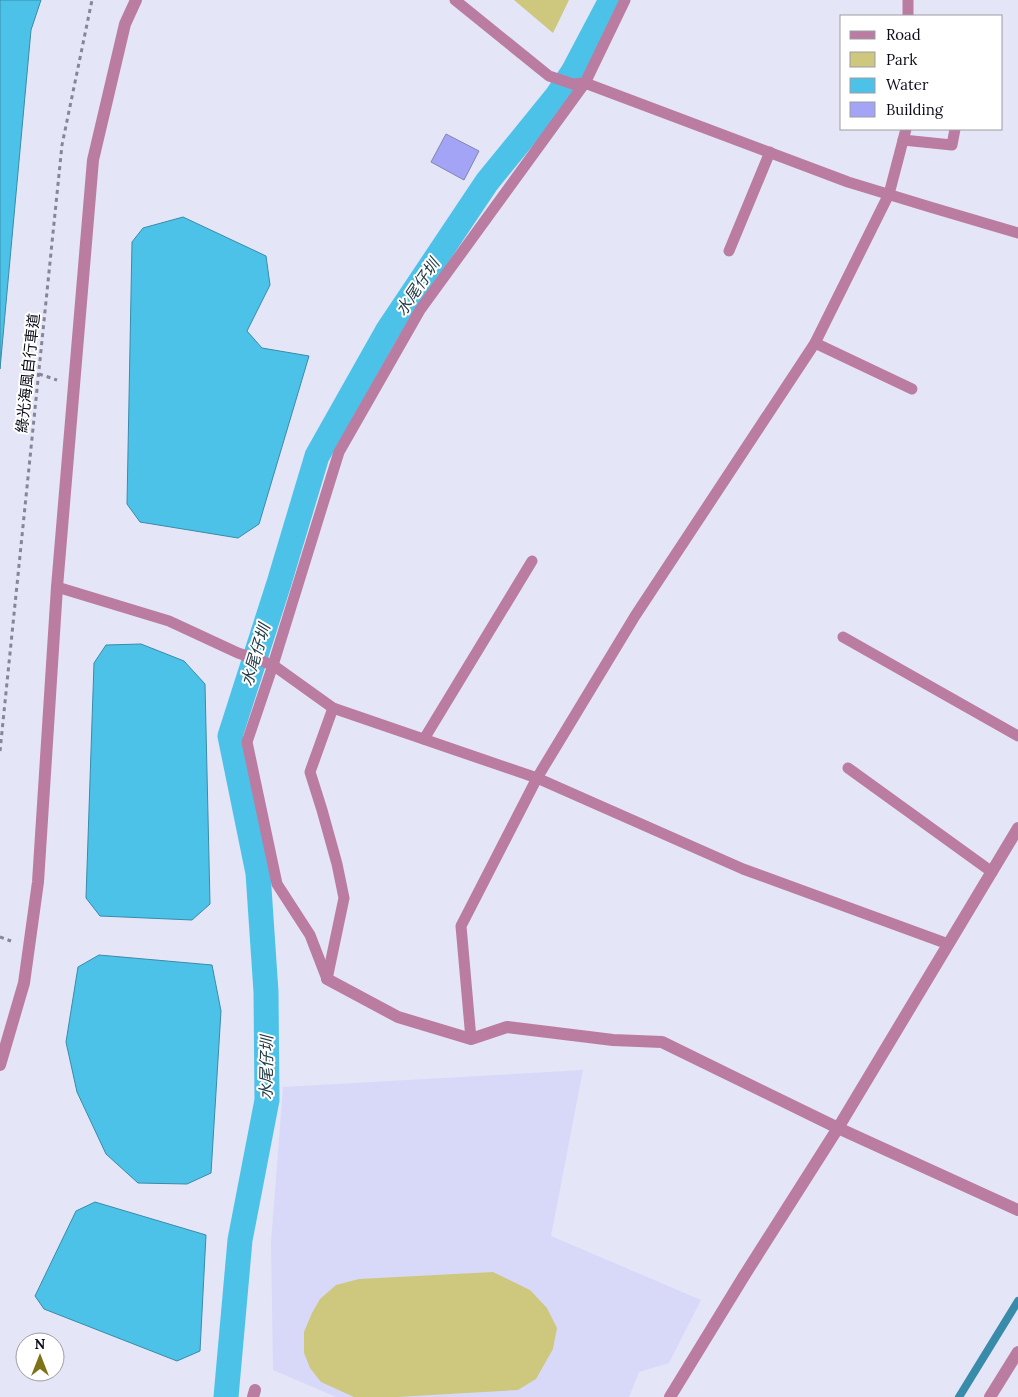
<svg xmlns="http://www.w3.org/2000/svg" width="1018" height="1397" font-family="Lora,'Noto Sans TC',serif">
  <rect width="100%" height="100%" fill="#e4e5f7"/>
  <!-- built -->
  <path fill="#d8d9f9" d="M583,1070L551,1236L701,1300L669,1363L639,1372L629,1397H336L273,1370L271,1242L283,1087Z"/>
  <!-- green -->
  <g fill="#cec77e">
    <path d="M514,0H569L553,33Z"/>
    <path d="M493,1272L530,1290L547,1308L557,1328L553,1349L536,1379L518,1390L397,1397H354L321,1382L310,1368L304,1353V1332L312,1313L320,1299L336,1285L359,1279Z"/>
  </g>
  <!-- water -->
  <g fill="#4dc2e8" stroke="#398baa">
    <path d="M0,0H41L31,30L0,369Z"/>
    <path d="M183,217L266,256L270,285L247,331L262,348L309,356L259,524L238,538L140,522L127,504L132,242L143,228Z"/>
    <path d="M141,644L184,661L205,684L210,904L192,920L100,916L86,898L94,663L106,645Z"/>
    <path d="M99,955L212,965L221,1011L211,1173L187,1184L138,1183L106,1154L77,1092L66,1042L78,967Z"/>
    <path d="M95,1202L206,1235L200,1351L177,1361L44,1309L35,1296L76,1211Z"/>
  </g>
  <g fill="none" stroke-linecap="round" stroke-linejoin="round">
    <!-- stream -->
    <path stroke="#398baa" stroke-width="8" d="M959,1397L1018,1301"/>
    <!-- canal -->
    <path stroke="#4dc2e8" stroke-width="25" d="M226,1397L240,1240L267,1100L266,992L258,873L230,736L279,583L317,456L388,330L487,182L557,96L573,72L611,0"/>
  </g>
  <!-- building -->
  <path fill="#a3a4f5" stroke="#8485af" d="M446,134L479,151L464,180L431,162Z"/>
  <g fill="none" stroke-linecap="round" stroke-linejoin="round">
    <!-- path -->
    <g stroke="#858696" stroke-width="3" stroke-dasharray="4 4" stroke-linecap="butt">
      <path d="M39,374L57,380"/>
      <path d="M0,751L62,145L92,0"/>
      <path d="M0,937L11,941"/>
    </g>
    <!-- lane -->
    <g stroke="#bb7ca2" stroke-width="11">
      <path d="M455,0L549,76L573,84L585,83L848,182L930,207L1018,233"/>
      <path d="M908,16V0"/>
      <path d="M903,140L952,145L955,129"/>
      <path d="M729,251L770,152"/>
      <path d="M815,343L912,389"/>
      <path d="M57,587L169,621L238,653L273,665L333,708L537,778L743,869L948,944"/>
      <path d="M843,637L1018,736"/>
      <path d="M424,739L532,561"/>
      <path d="M848,768L992,872"/>
      <path d="M327,979L310,935L277,884L247,742L273,665L339,452L420,310L585,83L625,0"/>
      <path d="M327,979L344,898L337,864L322,810L310,772L333,708"/>
      <path d="M471,1039L461,926L537,778L635,616L815,343L889,194L906,129"/>
    </g>
    <!-- street -->
    <g stroke="#bb7ca2" stroke-width="12">
      <path d="M327,979L398,1017L471,1039L507,1027L613,1040L662,1042L838,1128L1018,1210"/>
      <path d="M0,1065L24,983L38,882L57,587L93,160L125,24L136,0"/>
      <path d="M253,1397L255,1390"/>
      <path d="M670,1397L744,1276L838,1128L1018,828"/>
      <path d="M990,1397L1018,1352"/>
    </g>
  </g>
  <g text-anchor="middle" stroke-width="4" stroke-linejoin="round" paint-order="stroke">
    <!-- street labels -->
    <g font-size="15" fill="#0b0b19" stroke="#fff">
      <text transform="translate(28 373) rotate(-84)" y="5">綠光海風自行車道</text>
    </g>
    <!-- water labels -->
    <g font-size="16" font-style="italic" fill="#233d46" stroke="#fff">
      <text transform="translate(417 287) rotate(-56)" y="6">水尾仔圳</text>
      <text transform="translate(255 655) rotate(-73)" y="6">水尾仔圳</text>
      <text transform="translate(266 1068) rotate(-89)" y="6">水尾仔圳</text>
    </g>
  </g>
  <!-- legend -->
  <rect x="840" y="15" width="162" height="115" fill="#ffffff" stroke="#9d9da3"/>
  <rect x="850" y="31" width="25" height="8" fill="#bb7ca2" stroke="#9d9da3"/>
  <text x="886" y="40" font-size="15" fill="#0b0b19">Road</text>
  <rect x="850" y="52" width="25" height="15" fill="#cec77e" stroke="#9d9da3"/>
  <text x="886" y="65" font-size="15" fill="#0b0b19">Park</text>
  <rect x="850" y="78" width="25" height="15" fill="#4dc2e8" stroke="#9d9da3"/>
  <text x="886" y="90" font-size="15" fill="#0b0b19">Water</text>
  <rect x="850" y="102" width="25" height="15" fill="#a3a4f5" stroke="#9d9da3"/>
  <text x="886" y="115" font-size="15" fill="#0b0b19">Building</text>
  <!-- north arrow -->
  <g transform="translate(40 1357)"><circle r="24" fill="#ffffff" stroke="#9d9da3"/>
  <path d="M0-4L9 19L0 12L-9 19Z" fill="#7d7316"/>
  <text y="-8" font-size="14" font-weight="bold" text-anchor="middle" fill="#0b0b19">N</text>
  </g>
</svg>
